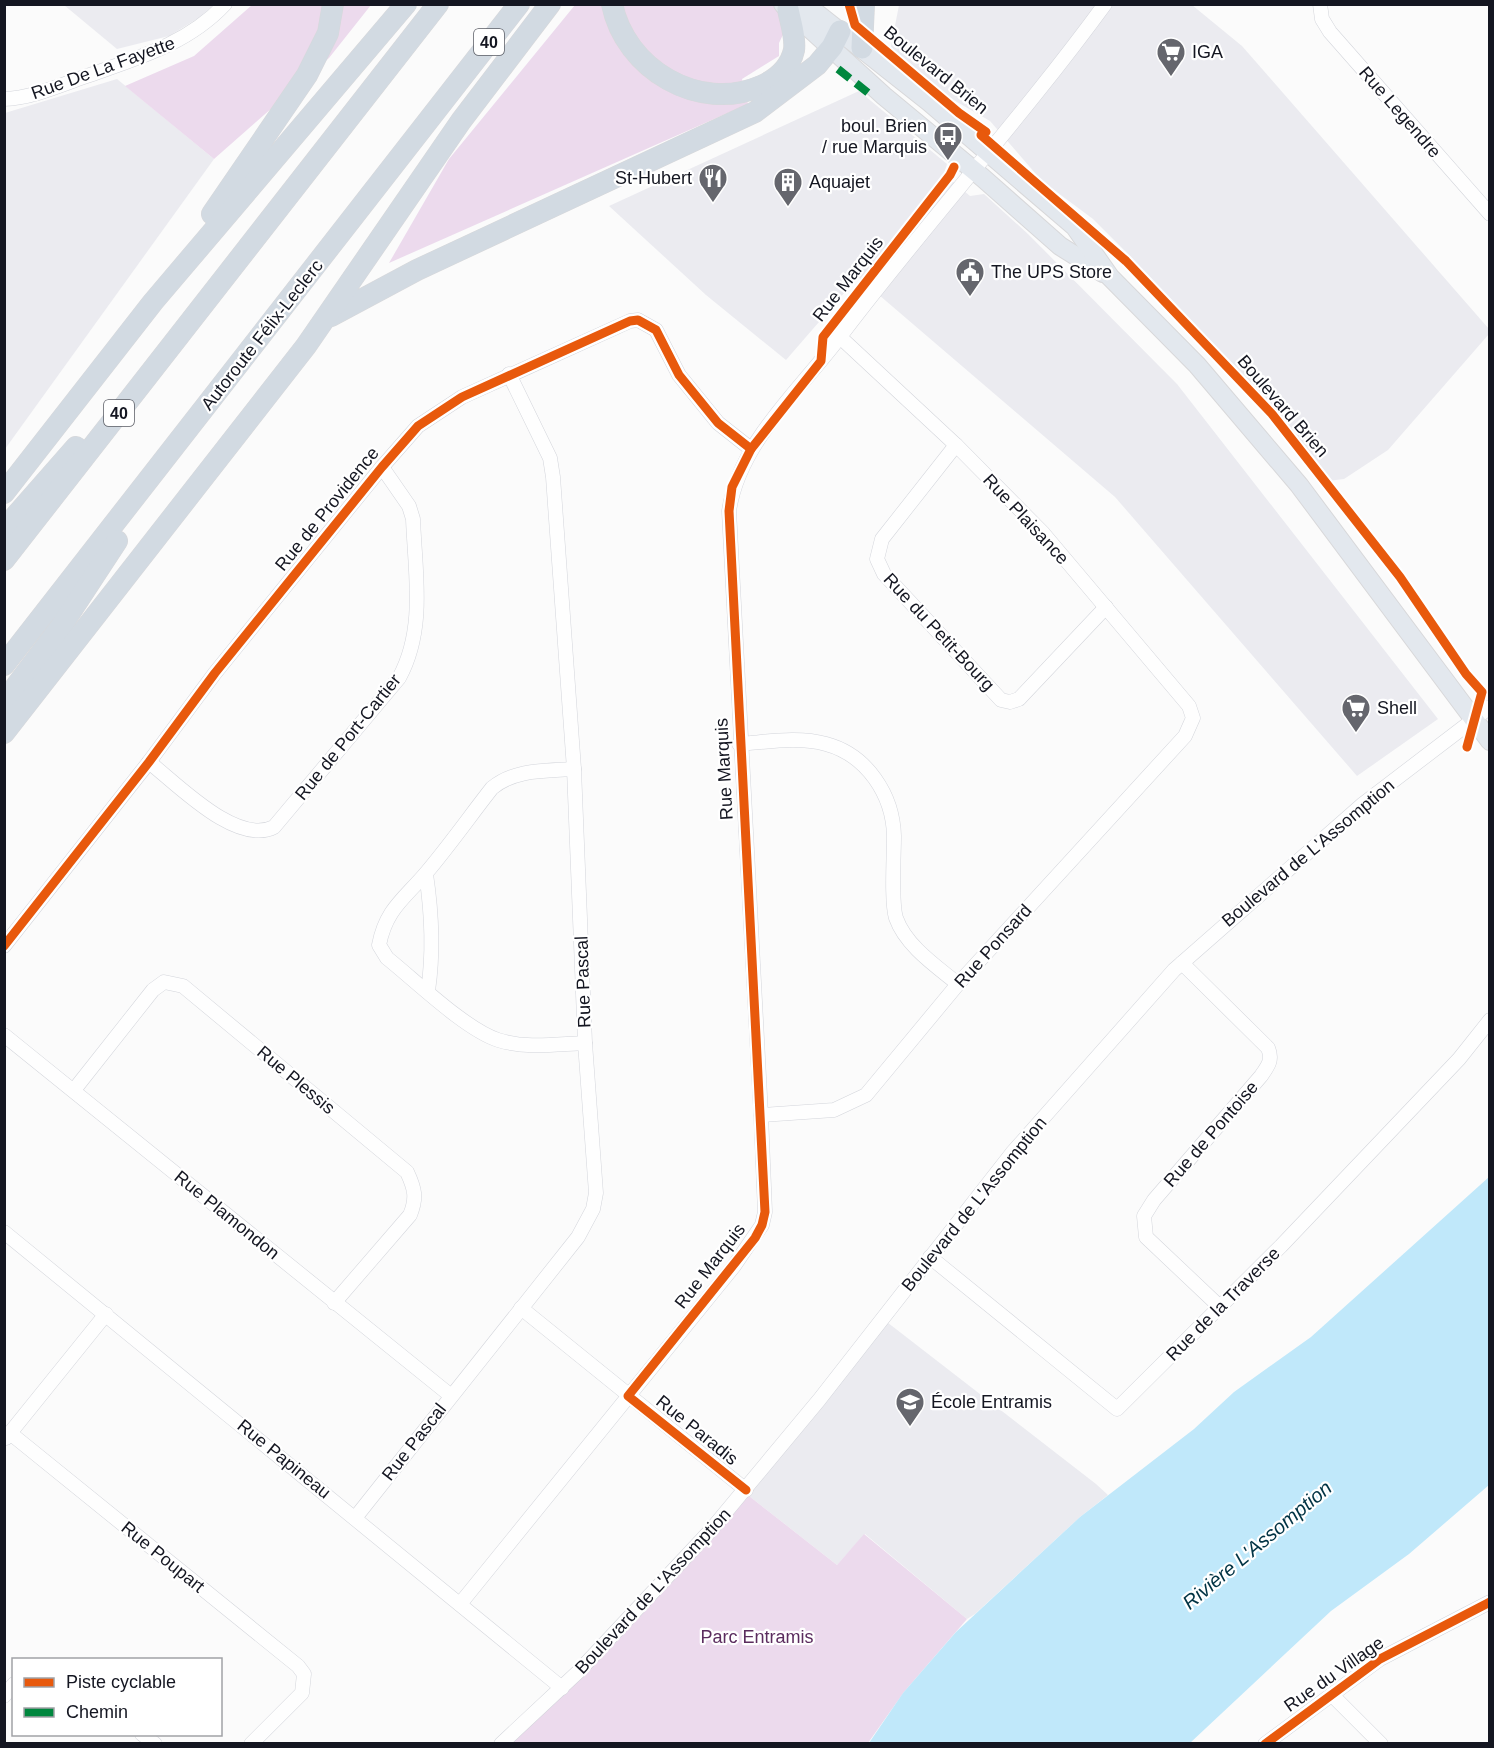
<svg xmlns="http://www.w3.org/2000/svg" width="1494" height="1748" font-family="Arial,sans-serif">
  <rect width="100%" height="100%" fill="#fbfbfb"/>
  <!-- built -->
  <g fill="#ebebf0">
    <path d="M64,5H213L200,17L169,36L117,49Z"/>
    <path d="M899,5H1192L1242,46L1489,329V334L1388,450L1344,479L1328,481L1285,423L1129,255L1093,219L1042,181L990,121L950,98L891,47Z"/>
    <path d="M117,79L214,159L5,449V113Z"/>
    <path d="M859,91L947,164L944,174L970,196L984,194L1028,234L1177,384L1438,719L1357,776L1115,497L858,277L786,360L706,295L609,206Z"/>
    <path d="M883,1319L1096,1484L1108,1495L1080,1517L975,1614L967,1619L865,1534L837,1565L744,1492Z"/>
  </g>
  <!-- green -->
  <g fill="#ecdaed">
    <path d="M252,5H371L329,58L214,159L125,86L194,56Z"/>
    <path d="M575,5H797L779,43V56L742,79L748,104L389,263L449,159Z"/>
    <path d="M744,1492L837,1565L864,1534L967,1619L904,1692L868,1743L501,1744Z"/>
  </g>
  <!-- water -->
  <path fill="#c0e8fa" d="M1489,1177V1485L1409,1554L1331,1611L1190,1743H869L903,1693L956,1632L1080,1517L1194,1429L1234,1392L1311,1337Z"/>
  <g fill="none" stroke-linecap="round" stroke-linejoin="round">
    <!-- minor casing -->
    <g stroke="#d3d5db" stroke-width="15">
      <g id="minor">
        <path d="M1320,4L1322,19L1330,32L1490,214"/>
        <path d="M4,99C32,98 58,86 84,77C134,59 187,45 225,4"/>
        <path d="M956,445L882,539L877,559L884,574L1001,700L1010,702L1019,699L1106,607"/>
        <path d="M739,744C767,742 798,736 826,744C867,755 893,795 894,836C894,856 891,902 896,918C906,946 936,966 958,984"/>
        <path d="M149,762C178,785 237,846 274,827L399,678C426,629 415,572 413,519L409,506L382,467"/>
        <path d="M574,769C545,771 515,769 492,788C470,816 449,846 426,873C404,899 386,909 379,945L387,958C417,982 465,1029 498,1040C526,1049 557,1044 585,1043"/>
        <path d="M426,874C432,914 434,950 428,991"/>
        <path d="M4,946L149,762L215,673L382,467L418,426L462,397L630,321L638,320L656,330L679,375L718,423L751,449"/>
        <path d="M1182,963L1268,1048C1273,1060 1268,1066 1261,1076L1154,1200L1144,1216L1146,1237L1220,1307"/>
        <path d="M4,1035L450,1395"/>
        <path d="M74,1090L153,990L164,982L183,986L407,1172C415,1189 417,1198 410,1215L334,1303"/>
        <path d="M761,1115L834,1110L866,1095L958,984L1185,736L1193,718L1189,706L1043,533L956,445L840,337"/>
        <path d="M4,1232L562,1688"/>
        <path d="M930,1257L1117,1409L1281,1246L1459,1059L1490,1020"/>
        <path d="M521,1308L746,1490"/>
        <path d="M10,1433L298,1666L304,1674L302,1693L251,1744"/>
        <path d="M6,1438L106,1314"/>
        <path d="M355,1518L578,1237L593,1209L596,1193L585,1043L574,769L553,477L550,458L509,374"/>
        <path d="M460,1604L734,1266L762,1225L765,1212L761,1115L729,511C739,443 799,391 839,338C925,224 1021,119 1105,4"/>
        <path d="M1332,1695L1381,1744"/>
        <path d="M4,1696L14,1684"/>
        <path d="M142,1734L155,1744"/>
        <path d="M501,1744L578,1672L710,1531L819,1400L1012,1153L1174,970L1363,804L1490,707"/>
        <path d="M1265,1744L1380,1659L1490,1602"/>
      </g>
    </g>
    <!-- major casing -->
    <g stroke="#d8d8da" stroke-width="20">
      <g id="major">
        <path d="M783,4L884,96L983,178L1060,246L1103,273"/>
        <path d="M805,4L929,102L1075,227L1110,277L1197,365L1299,485L1490,741"/>
      </g>
    </g>
    <!-- highway casing -->
    <g stroke="#d8d8da" stroke-width="22">
      <g id="highway">
        <path d="M612,4C625,69 699,113 761,86C777,79 790,68 794,50C796,37 790,21 788,9"/>
        <path d="M862,48L864,4"/>
        <path d="M212,214L307,75L328,33L333,4"/>
        <path d="M331,316L417,270L755,112L817,65L832,47L840,31"/>
        <path d="M4,493L153,302L406,4"/>
        <path d="M4,529L76,447"/>
        <path d="M4,560L438,4"/>
        <path d="M4,665L519,4"/>
        <path d="M4,702L62,625L117,541"/>
        <path d="M4,733L306,346L461,121L550,4"/>
      </g>
    </g>
    <!-- minor -->
    <use href="#minor" stroke="#fefefe" stroke-width="14"/>
    <!-- major -->
    <use href="#major" stroke="#e3e8ee" stroke-width="18"/>
    <!-- highway -->
    <use href="#highway" stroke="#d2dae2" stroke-width="21"/>
    <!-- quiet -->
    <path stroke="#00873e" stroke-width="8" stroke-dasharray="15 8" stroke-linecap="butt" d="M838,69L871,95"/>
    <!-- cycleway casing -->
    <g stroke="#fff" stroke-width="13">
      <g id="cycleway">
        <path d="M849,4L855,25L959,113L986,132"/>
        <path d="M981,135L1126,261L1272,414L1400,577L1466,674L1482,692L1467,747"/>
        <path d="M4,946L149,762L215,673L382,467L418,426L462,397L630,321L638,320L656,330L679,375L718,423L751,449"/>
        <path d="M746,1490L628,1396L755,1238L762,1225L765,1212L729,511L732,487L751,449L821,361L823,337L950,175L954,167"/>
        <path d="M1265,1744L1380,1659L1490,1602"/>
      </g>
    </g>
    <!-- cycleway -->
    <use href="#cycleway" stroke="#e8590c" stroke-width="9"/>
  </g>
  <!-- icons -->
  <defs>
    <g id="supermarket-pin" transform="scale(1.5)"><path d="M0 17L-7.5 6A9.5 9.5 0 1 1 7.5 6Z" fill="#65666d" stroke="#fff"/><path d="M-6-5.5h2.5l.6 2H6L4.5 2H-2.5L-4.4-4H-6ZM-1.5 3.2a1.3 1.3 0 1 0 .1 0ZM3 3.2a1.3 1.3 0 1 0 .1 0Z" fill="#fff"/></g>
    <g id="bus-pin" transform="scale(1.5)"><path d="M0 17L-7.5 6A9.5 9.5 0 1 1 7.5 6Z" fill="#65666d" stroke="#fff"/><path d="M-5-6H5V4H4V6H2V4H-2V6H-4V4H-5ZM-3.5-4V0h7V-4ZM-3.5 1.2v1.5H-2V1.2ZM2 1.2v1.5H3.5V1.2Z" fill="#fff"/></g>
    <g id="restaurant-pin" transform="scale(1.5)"><path d="M0 17L-7.5 6A9.5 9.5 0 1 1 7.5 6Z" fill="#65666d" stroke="#fff"/><path d="M-5-6h1v4h1v-4h1v4h1v-4h1v5L-1.5 .5V6h-2V.5L-5-1ZM5-6V6H3V1.5H1.5Q1.5-4 5-6Z" fill="#fff"/></g>
    <g id="building-pin" transform="scale(1.5)"><path d="M0 17L-7.5 6A9.5 9.5 0 1 1 7.5 6Z" fill="#65666d" stroke="#fff"/><path d="M-4-6H4V6H1V3H-1V6H-4ZM-2.5-4.3h1.7v1.8h-1.7ZM.8-4.3h1.7v1.8H.8ZM-2.5-1h1.7V.8h-1.7ZM.8-1h1.7V.8H.8Z" fill="#fff"/></g>
    <g id="civic-pin" transform="scale(1.5)"><path d="M0 17L-7.5 6A9.5 9.5 0 1 1 7.5 6Z" fill="#65666d" stroke="#fff"/><path d="M-.6-6.5H3V-4.5H.6V-3L4-1V1h2V6H-6V1h2V-1L-.6-3ZM-1.2 2.5V6h2.4V2.5Z" fill="#fff"/></g>
    <g id="school-pin" transform="scale(1.5)"><path d="M0 17L-7.5 6A9.5 9.5 0 1 1 7.5 6Z" fill="#65666d" stroke="#fff"/><path d="M0-5L7-2L0 1L-7-2ZM-4 1L0 2.5L4 1V4Q0 6-4 4Z" fill="#fff"/></g>
  </defs>
  <g fill-rule="evenodd">
    <use href="#supermarket-pin" x="1171" y="52"/>
    <use href="#bus-pin" x="948" y="136"/>
    <use href="#restaurant-pin" x="713" y="178"/>
    <use href="#building-pin" x="788" y="182"/>
    <use href="#civic-pin" x="970" y="272"/>
    <use href="#supermarket-pin" x="1356" y="708"/>
    <use href="#school-pin" x="910" y="1402"/>
  </g>
  <g text-anchor="middle" stroke-width="4.5" stroke-linejoin="round" paint-order="stroke">
    <!-- shield labels -->
    <g fill="#fff" stroke="#5a5c64" stroke-width="1.5">
      <rect x="474" y="29" width="30" height="26" rx="4.5"/>
      <rect x="104" y="400" width="30" height="26" rx="4.5"/>
    </g>
    <g font-size="16" font-weight="bold" fill="#141621">
      <text x="489" y="48">40</text>
      <text x="119" y="419">40</text>
    </g>
    <!-- poi labels -->
    <g font-size="18" fill="#141621" stroke="#fff" text-anchor="start">
      <text x="1192" y="58">IGA</text>
      <text x="927" y="132" text-anchor="end">boul. Brien<tspan x="927" dy="21">/ rue Marquis</tspan></text>
      <text x="692" y="184" text-anchor="end">St-Hubert</text>
      <text x="809" y="188">Aquajet</text>
      <text x="991" y="278">The UPS Store</text>
      <text x="1377" y="714">Shell</text>
      <text x="931" y="1408">École Entramis</text>
    </g>
    <!-- street labels -->
    <g font-size="18" fill="#141621" stroke="#fff">
      <text transform="translate(103 68) rotate(-20)" y="6">Rue De La Fayette</text>
      <text transform="translate(936 70) rotate(39)" y="6">Boulevard Brien</text>
      <text transform="translate(1400 112) rotate(49)" y="6">Rue Legendre</text>
      <text transform="translate(848 279) rotate(-52)" y="6">Rue Marquis</text>
      <text transform="translate(262 335) rotate(-52)" y="6">Autoroute Félix-Leclerc</text>
      <text transform="translate(1283 406) rotate(49)" y="6">Boulevard Brien</text>
      <text transform="translate(327 509) rotate(-51)" y="6">Rue de Providence</text>
      <text transform="translate(1026 519) rotate(47)" y="6">Rue Plaisance</text>
      <text transform="translate(939 632) rotate(47)" y="6">Rue du Petit-Bourg</text>
      <text transform="translate(348 737) rotate(-51)" y="6">Rue de Port-Cartier</text>
      <text transform="translate(724 769) rotate(-93)" y="6">Rue Marquis</text>
      <text transform="translate(1308 853) rotate(-40)" y="6">Boulevard de L'Assomption</text>
      <text transform="translate(993 946) rotate(-48)" y="6">Rue Ponsard</text>
      <text transform="translate(583 982) rotate(-92)" y="6">Rue Pascal</text>
      <text transform="translate(296 1080) rotate(40)" y="6">Rue Plessis</text>
      <text transform="translate(1211 1134) rotate(-49)" y="6">Rue de Pontoise</text>
      <text transform="translate(974 1204) rotate(-51)" y="6">Boulevard de L'Assomption</text>
      <text transform="translate(227 1215) rotate(39)" y="6">Rue Plamondon</text>
      <text transform="translate(710 1266) rotate(-52)" y="6">Rue Marquis</text>
      <text transform="translate(1223 1304) rotate(-45)" y="6">Rue de la Traverse</text>
      <text transform="translate(697 1430) rotate(39)" y="6">Rue Paradis</text>
      <text transform="translate(414 1442) rotate(-52)" y="6">Rue Pascal</text>
      <text transform="translate(284 1459) rotate(39)" y="6">Rue Papineau</text>
      <text transform="translate(163 1557) rotate(39)" y="6">Rue Poupart</text>
      <text transform="translate(653 1591) rotate(-47)" y="6">Boulevard de L'Assomption</text>
      <text transform="translate(1334 1674) rotate(-35)" y="6">Rue du Village</text>
    </g>
    <!-- park labels -->
    <g font-size="18" fill="#5b2c5e" stroke="#fff">
      <text x="757" y="1643">Parc Entramis</text>
    </g>
    <!-- water labels -->
    <g font-size="20" font-style="italic" fill="#034" stroke="#fff">
      <text transform="translate(1257 1545) rotate(-40)" y="7">Rivière L'Assomption</text>
    </g>
  </g>
  <!-- border -->
  <rect width="1494" height="1748" fill="none" stroke="#141621" stroke-width="12"/>
  <!-- legend -->
  <rect x="12" y="1658" width="210" height="78" fill="#ffffff" stroke="#a1a2a6" stroke-width="1.5"/>
  <rect x="24" y="1678" width="30" height="9" fill="#e8590c" stroke="#a1a2a6" stroke-width="1.5"/>
  <text x="66" y="1688" font-size="18" fill="#141621">Piste cyclable</text>
  <rect x="24" y="1708" width="30" height="9" fill="#00873e" stroke="#a1a2a6" stroke-width="1.5"/>
  <text x="66" y="1718" font-size="18" fill="#141621">Chemin</text>
</svg>
